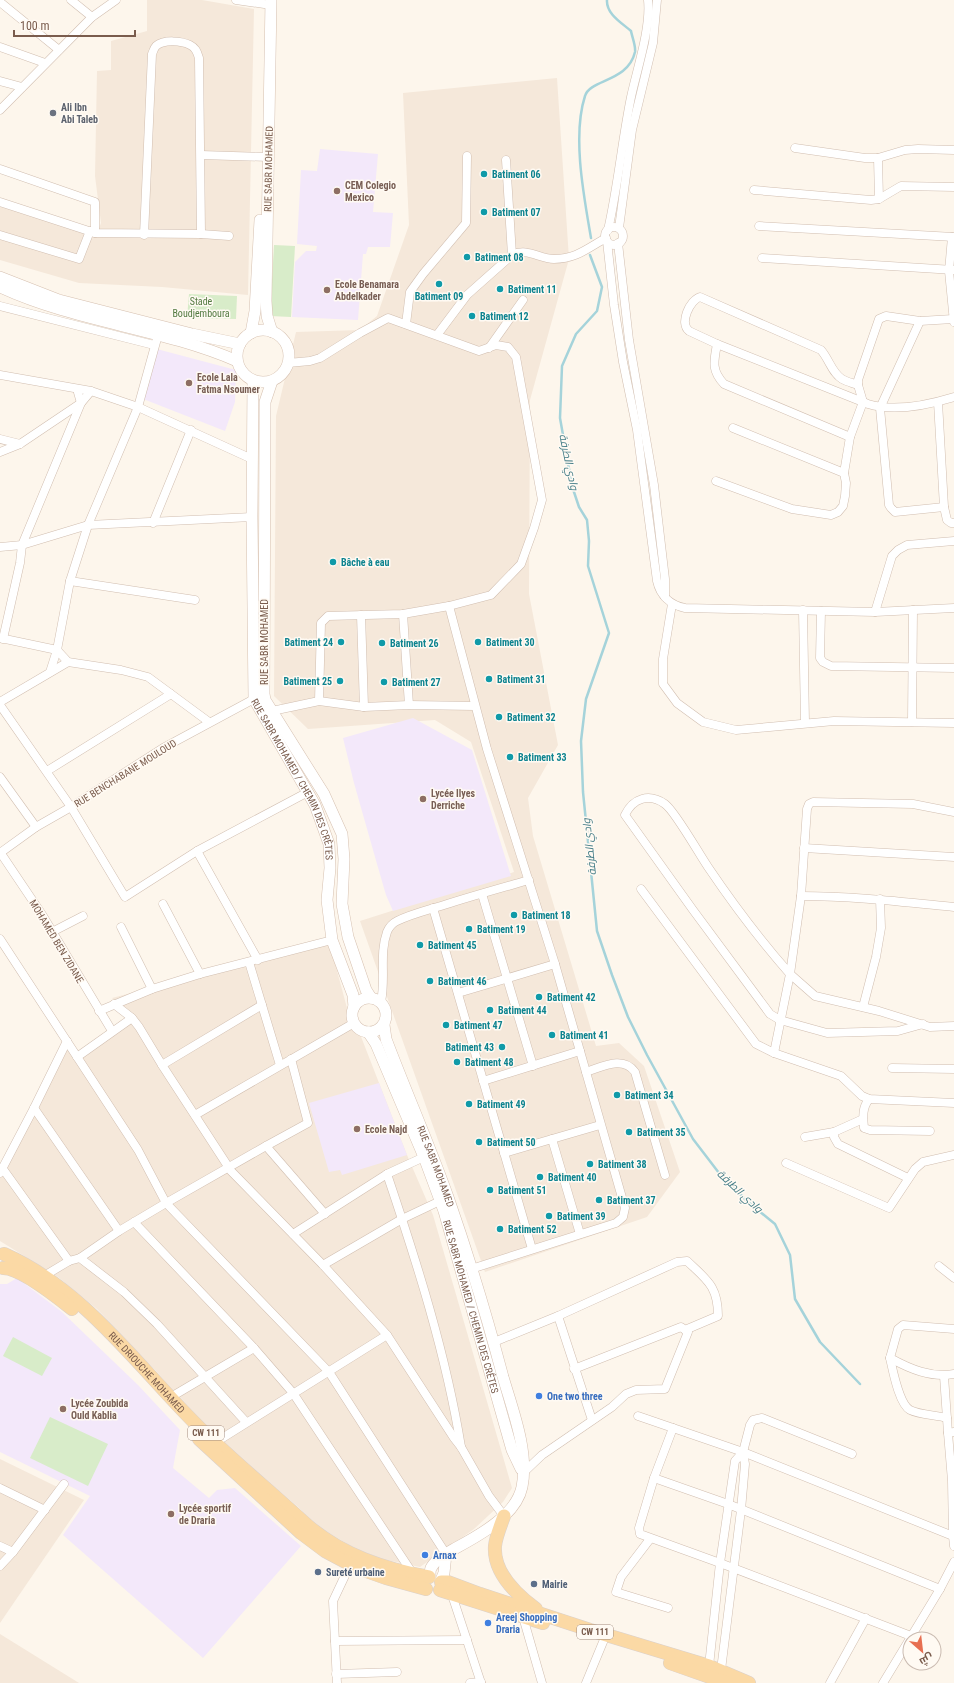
<svg xmlns="http://www.w3.org/2000/svg" width="954" height="1683" font-family="'Roboto Condensed',Cairo,sans-serif">
  <rect width="100%" height="100%" fill="#fdf6ec"/>
  <!-- residential -->
  <g fill="#f5e8da">
    <path d="M147,0H202L254,9L248,295L162,287L79,283L0,260V202L98,231L101,223L95,176L97,71L111,70V41L147,31Z"/>
    <path d="M557,78L569,259L530,400L529,594L558,745L528,798L533,836L596,1046L619,1043L644,1066L680,1172L647,1217L485,1272L360,921L514,872L471,742L435,720L308,729L274,696L276,416L296,332L360,330L377,316L409,225L403,93Z"/>
    <path d="M329,941L347,1008L360,1034L407,1155L433,1215L512,1488L503,1502L474,1529L420,1567L382,1559L358,1550L320,1528L297,1506L214,1436L180,1397L172,1390L157,1372L97,1309L58,1277L0,1241V1173L67,1041L77,1056L132,1017L112,998Z"/>
    <path d="M0,1459L84,1500L0,1623Z"/>
    <path d="M0,1634L79,1683H0Z"/>
  </g>
  <!-- education -->
  <g fill="#f3e8fa">
    <path d="M320,149L378,154L373,212L393,213L390,247H368L366,254H363L358,320L292,317L295,262L306,251H316L317,246L297,244L301,170L317,171Z"/>
    <path d="M153,348L236,370L235,402L225,431L138,397Z"/>
    <path d="M413,718L472,750L511,876L393,911L386,895L377,864L354,783L343,738Z"/>
    <path d="M379,1083L407,1155L342,1175L340,1170L329,1172L309,1103Z"/>
    <path d="M17,1278L62,1312L138,1385L180,1430L173,1468L209,1498L217,1490L235,1488L301,1546L203,1658L63,1535L90,1496L0,1452V1284H7Z"/>
  </g>
  <!-- green -->
  <g fill="#d8ecc9">
    <path d="M274,245L295,246L291,317L270,316Z"/>
    <path d="M189,294L237,296L236,319L187,318Z"/>
    <path d="M13,1337L52,1358L42,1376L3,1356Z"/>
    <path d="M50,1417L108,1444L88,1486L30,1458Z"/>
  </g>
  <g fill="none" stroke-linecap="round" stroke-linejoin="round">
    <!-- stream -->
    <g stroke="#a5d3da" stroke-width="2.5">
      <path d="M591,238C584,197 572,136 585,96C590,79 628,82 635,52C636,46 632,37 631,31C622,23 606,14 607,0"/>
      <path d="M590,255L602,287L597,311L576,334L562,366L560,418L572,486L579,507L587,520L589,541L588,566L609,633L586,699L581,741L583,792L597,931L612,975L628,1017L647,1055L693,1139L719,1173L748,1202L775,1224L790,1255L795,1299L820,1342L860,1384"/>
    </g>
    <!-- street casing -->
    <g stroke="#d1beb0" stroke-width="9">
      <g id="street">
        <path d="M71,0L92,17"/>
        <path d="M236,0L271,5"/>
        <path d="M0,2L59,50"/>
        <path d="M0,47L45,63"/>
        <path d="M0,81L22,87"/>
        <path d="M0,110L92,17L116,0"/>
        <path d="M795,148L865,158H878L905,150L918,149L954,150"/>
        <path d="M201,155L268,157"/>
        <path d="M878,158L879,199"/>
        <path d="M506,160L512,255"/>
        <path d="M0,169L95,202V233"/>
        <path d="M754,190L871,200L879,199L901,186L954,187"/>
        <path d="M0,202L95,233L201,234L229,236"/>
        <path d="M759,226L954,237"/>
        <circle cx="614" cy="236" r="9"/>
        <path d="M619,228L632,130L653,43L657,0"/>
        <path d="M608,230C618,186 622,141 631,97C637,69 651,28 648,0"/>
        <path d="M0,235L79,259L90,231"/>
        <path d="M144,235L152,54C153,52 154,48 156,46C164,39 182,41 190,45C196,48 197,52 199,58L201,234"/>
        <path d="M952,237L949,271L954,322"/>
        <path d="M607,241L614,305L623,362L637,430L657,581C660,595 670,605 685,608L875,612L954,608"/>
        <path d="M618,243L629,340L654,485L665,579V597"/>
        <path d="M762,258L954,270"/>
        <path d="M0,306L154,345"/>
        <path d="M920,321L880,408L889,505L891,508L895,512L944,507"/>
        <path d="M406,324L410,292L423,274L466,223L467,156"/>
        <path d="M437,335L467,295L512,255C527,247 539,259 554,259C576,259 588,248 606,238"/>
        <path d="M717,344C714,361 711,370 724,384L850,437"/>
        <path d="M489,348L523,300"/>
        <path d="M288,363L310,361L320,358L360,333L388,318L479,351L496,345L508,347L516,357L542,500L534,528L521,564L491,595L449,606L403,614L328,616L321,623L319,701"/>
        <path d="M0,375L91,391L138,407L252,459"/>
        <path d="M858,385C853,383 847,382 842,379C832,373 829,359 821,350L700,297C690,300 679,323 689,331L717,344L868,404C894,412 928,405 954,397"/>
        <path d="M938,402L944,507L947,520L951,523H954"/>
        <path d="M733,428L844,473"/>
        <path d="M0,439L20,444"/>
        <path d="M0,452L20,444L81,403L91,391"/>
        <path d="M716,481L792,509L831,515L838,512L843,506L845,496L846,483L844,473L850,437L863,402L858,385V380L879,319L886,316L920,321L953,319"/>
        <path d="M153,523L191,430"/>
        <path d="M0,547L22,545L88,525L252,517"/>
        <path d="M70,581L195,600"/>
        <path d="M672,604L663,659V684L677,703L703,722L736,730L834,721L954,723"/>
        <path d="M449,606L487,749L555,964L625,1208L623,1217L616,1223L471,1269"/>
        <path d="M803,610L805,723"/>
        <path d="M821,611L820,658L823,662L831,666L954,668"/>
        <path d="M875,612L892,556L898,550L907,545L954,541"/>
        <path d="M403,614L409,705"/>
        <path d="M361,615L364,707"/>
        <path d="M0,638L57,650L68,662L121,670L148,677L209,722"/>
        <path d="M3,639L20,563L22,545L81,403L77,389"/>
        <path d="M50,672L57,650L70,581L88,525L138,407L158,335"/>
        <path d="M0,702L68,662"/>
        <path d="M0,705L71,807L125,897L197,851L308,792"/>
        <path d="M272,711L319,701L364,707L409,705L475,706"/>
        <path d="M912,722L913,610"/>
        <path d="M47,771L171,694"/>
        <path d="M0,777L36,827"/>
        <path d="M954,812L913,804L813,802L809,804L807,809L801,896L790,974L815,996L879,1011L930,1027L954,1026"/>
        <path d="M804,848L954,857"/>
        <path d="M197,851L258,960"/>
        <path d="M0,852L43,916L112,1031"/>
        <path d="M0,853L36,827L71,807L163,748L254,699"/>
        <path d="M641,889L756,1044L774,1053L841,1076L862,1096L869,1099L954,1103"/>
        <path d="M482,894L533,1066"/>
        <path d="M801,896C852,896 903,902 954,907"/>
        <path d="M163,904L200,974"/>
        <path d="M433,908L532,1249"/>
        <path d="M121,927L152,989"/>
        <path d="M52,932L83,916"/>
        <path d="M0,939L138,1150L166,1203L329,1372L446,1554"/>
        <path d="M249,962L280,1065"/>
        <path d="M458,993L555,964"/>
        <path d="M381,1002C386,978 379,954 387,932C389,927 393,923 397,921C411,914 428,910 444,905C472,896 501,888 529,880"/>
        <path d="M114,1004L132,1018L139,1027L162,1065L231,1171L323,1265L387,1335L454,1438L461,1447L489,1496L504,1516"/>
        <path d="M863,1007L876,957L881,928L880,899"/>
        <path d="M99,1011L152,989L200,974L332,940"/>
        <path d="M774,1053L790,974C760,940 733,904 708,867C699,854 675,811 665,804C649,793 633,798 625,815L693,910L770,1014L780,1020L827,1033L898,1031L923,1024"/>
        <path d="M77,1057L132,1018"/>
        <path d="M162,1065L262,1005"/>
        <path d="M892,1068L954,1069"/>
        <path d="M586,1072C602,1067 623,1055 635,1072L665,1175"/>
        <path d="M483,1081L580,1051"/>
        <path d="M869,1099C862,1108 863,1117 864,1128L870,1130L930,1131"/>
        <path d="M34,1108L119,1231"/>
        <path d="M195,1115L354,1023"/>
        <path d="M834,1132V1137L838,1144L908,1178"/>
        <path d="M805,1137L834,1132L863,1119"/>
        <path d="M552,1139L600,1125"/>
        <path d="M266,1146L325,1214"/>
        <path d="M504,1153L552,1139L580,1234"/>
        <path d="M786,1163L889,1208L915,1169L923,1162L954,1155"/>
        <path d="M3,1169L69,1261"/>
        <path d="M0,1173L34,1108L67,1041"/>
        <path d="M387,1174C417,1263 446,1354 461,1447"/>
        <path d="M134,1222L254,1348L293,1393L413,1574"/>
        <path d="M293,1234L387,1174L424,1157"/>
        <path d="M80,1258L124,1292L157,1324L246,1422"/>
        <path d="M323,1265L402,1219L440,1201"/>
        <path d="M939,1266L954,1278"/>
        <path d="M44,1276L69,1261L80,1258L119,1231L166,1203L266,1146L308,1123L291,1059"/>
        <path d="M558,1316L592,1420"/>
        <path d="M954,1329L903,1325L898,1329L890,1358C910,1369 931,1378 954,1374"/>
        <path d="M494,1342L558,1316L677,1262L687,1261C707,1280 718,1286 718,1316L685,1330"/>
        <path d="M890,1358C893,1371 899,1404 910,1410C920,1415 936,1415 947,1418"/>
        <path d="M944,1376L948,1433"/>
        <path d="M171,1397L254,1348"/>
        <path d="M638,1416L743,1452L953,1536"/>
        <path d="M673,1428L654,1478L639,1528L640,1534L720,1563L911,1636"/>
        <path d="M954,1432L948,1433L952,1481L953,1536L954,1546"/>
        <path d="M216,1442L387,1335"/>
        <path d="M743,1452L750,1425L753,1420L762,1418L852,1454"/>
        <path d="M523,1473L542,1455L612,1407L626,1394L636,1390L665,1389L688,1332L681,1327L574,1369"/>
        <path d="M654,1478L728,1504L940,1589"/>
        <path d="M0,1488L45,1510"/>
        <path d="M650,1539L621,1577L616,1592L668,1608"/>
        <path d="M0,1546L13,1552"/>
        <path d="M0,1566L13,1552L64,1484"/>
        <path d="M452,1595L481,1683"/>
        <path d="M523,1617L542,1683"/>
        <path d="M335,1641L467,1640"/>
        <path d="M709,1666L720,1563L735,1461L743,1452L745,1464L741,1510L721,1670"/>
        <path d="M336,1674L397,1672"/>
        <path d="M337,1683L333,1601L350,1565"/>
        <path d="M470,1683L481,1682"/>
        <path d="M586,1683L603,1642"/>
        <path d="M830,1683L866,1618"/>
        <path d="M883,1683L940,1589L954,1562"/>
      </g>
    </g>
    <!-- secondary casing -->
    <g stroke="#d6c0b0" stroke-width="12">
      <g id="secondary">
        <path d="M271,0L266,301L267,316L272,332"/>
        <path d="M0,277L59,300L192,334L240,344"/>
        <path d="M0,287C75,322 161,328 237,361"/>
        <circle cx="263" cy="356" r="26"/>
        <path d="M251,333L255,311L260,220"/>
        <path id="s1" d="M253,381L252,517L254,699L315,805L329,844L330,868L327,900L332,940L353,995L354,1007"/>
        <path d="M272,381L265,402L264,694L265,700L324,794L342,834L344,859L342,904L348,937L366,990L371,998"/>
        <circle cx="369" cy="1015" r="17"/>
        <path id="s2" d="M384,1025L386,1039C406,1092 429,1144 448,1197C469,1257 487,1317 503,1377C513,1411 529,1452 522,1487C516,1516 478,1536 454,1549C447,1553 435,1560 431,1568C430,1570 430,1574 430,1577"/>
        <path id="s3" d="M368,1032L376,1044L424,1157L444,1211L512,1450L521,1469"/>
        <path d="M441,1580L444,1573L446,1554"/>
      </g>
    </g>
    <!-- primary casing -->
    <g stroke="#dad1cd" stroke-width="14">
      <g id="primary">
        <path id="s4" d="M4,1254C79,1287 131,1357 187,1415C224,1454 267,1488 307,1525C342,1555 384,1569 429,1577"/>
        <path d="M3,1268C21,1268 57,1297 72,1309"/>
        <path d="M199,1439L301,1533L325,1551L355,1567L386,1578L426,1589"/>
        <path d="M504,1516C501,1525 496,1536 495,1546C493,1573 517,1595 536,1609"/>
        <path d="M441,1582H448L480,1594L590,1630L709,1666L749,1683"/>
        <path d="M440,1590L543,1623"/>
        <path d="M670,1663L727,1683"/>
      </g>
    </g>
    <!-- street -->
    <use href="#street" stroke="#fff" stroke-width="8"/>
    <!-- secondary -->
    <use href="#secondary" stroke="#fff" stroke-width="11"/>
    <!-- primary -->
    <use href="#primary" stroke="#fbd9a5" stroke-width="13"/>
  </g>
  <!-- markers -->
  <circle fill="#6b7280" stroke="#fffaf3" stroke-width="1.5" cx="53" cy="113" r="4"/>
  <g fill="#0f9aa8" stroke="#fffaf3" stroke-width="1.5">
    <circle cx="484" cy="174" r="4"/>
    <circle cx="484" cy="212" r="4"/>
    <circle cx="467" cy="257" r="4"/>
    <circle cx="439" cy="284" r="4"/>
    <circle cx="500" cy="289" r="4"/>
    <circle cx="472" cy="316" r="4"/>
    <circle cx="333" cy="562" r="4"/>
    <circle cx="341" cy="642" r="4"/>
    <circle cx="478" cy="642" r="4"/>
    <circle cx="382" cy="643" r="4"/>
    <circle cx="489" cy="679" r="4"/>
    <circle cx="340" cy="681" r="4"/>
    <circle cx="384" cy="682" r="4"/>
    <circle cx="499" cy="717" r="4"/>
    <circle cx="510" cy="757" r="4"/>
    <circle cx="514" cy="915" r="4"/>
    <circle cx="469" cy="929" r="4"/>
    <circle cx="420" cy="945" r="4"/>
    <circle cx="430" cy="981" r="4"/>
    <circle cx="539" cy="997" r="4"/>
    <circle cx="490" cy="1010" r="4"/>
    <circle cx="446" cy="1025" r="4"/>
    <circle cx="552" cy="1035" r="4"/>
    <circle cx="502" cy="1047" r="4"/>
    <circle cx="457" cy="1062" r="4"/>
    <circle cx="617" cy="1095" r="4"/>
    <circle cx="469" cy="1104" r="4"/>
    <circle cx="629" cy="1132" r="4"/>
    <circle cx="479" cy="1142" r="4"/>
    <circle cx="590" cy="1164" r="4"/>
    <circle cx="540" cy="1177" r="4"/>
    <circle cx="490" cy="1190" r="4"/>
    <circle cx="599" cy="1200" r="4"/>
    <circle cx="549" cy="1216" r="4"/>
    <circle cx="500" cy="1229" r="4"/>
  </g>
  <g fill="#8d6e63" stroke="#fffaf3" stroke-width="1.5">
    <circle cx="337" cy="191" r="4"/>
    <circle cx="327" cy="290" r="4"/>
    <circle cx="189" cy="383" r="4"/>
    <circle cx="423" cy="799" r="4"/>
    <circle cx="357" cy="1129" r="4"/>
    <circle cx="63" cy="1409" r="4"/>
    <circle cx="171" cy="1514" r="4"/>
  </g>
  <g fill="#3f7fe0" stroke="#fffaf3" stroke-width="1.5">
    <circle cx="539" cy="1396" r="4"/>
    <circle cx="425" cy="1555" r="4"/>
    <circle cx="488" cy="1623" r="4"/>
  </g>
  <g fill="#5c6f8a" stroke="#fffaf3" stroke-width="1.5">
    <circle cx="318" cy="1572" r="4"/>
    <circle cx="534" cy="1584" r="4"/>
  </g>
  <g text-anchor="middle" stroke-width="3" stroke-linejoin="round" paint-order="stroke">
    <!-- shield labels -->
    <g fill="#fffaf3" stroke="#a28b7f" stroke-width="1">
      <rect x="188" y="1426" width="36" height="14" rx="3"/>
      <rect x="577" y="1625" width="36" height="14" rx="3"/>
    </g>
    <g font-size="9" font-weight="bold" fill="#7a5c4d">
      <text x="206" y="1436">CW 111</text>
      <text x="595" y="1635">CW 111</text>
    </g>
    <!-- worship labels -->
    <g font-size="10" font-weight="bold" fill="#5b616d" stroke="#fffaf3" text-anchor="start">
      <text x="61" y="111">Ali Ibn<tspan x="61" dy="12">Abi Taleb</tspan></text>
    </g>
    <!-- street labels -->
    <g font-size="10" fill="#7a5c4d" stroke="#fffaf3">
      <text transform="translate(268 169) rotate(-89)" y="4">RUE SABR MOHAMED</text>
      <text transform="translate(264 642) rotate(-90)" y="4">RUE SABR MOHAMED</text>
      <text transform="translate(125 773) rotate(-32)" y="4">RUE BENCHABANE MOULOUD</text>
      <text dy="4" stroke="none"><textPath href="#s1" startOffset="408">RUE SABR MOHAMED / CHEMIN DES CRÊTES</textPath></text>
      <text transform="translate(57 941) rotate(59)" y="4">MOHAMED BEN ZIDANE</text>
      <text dy="4" stroke="none"><textPath href="#s2" startOffset="151">RUE SABR MOHAMED</textPath></text>
      <text dy="4" stroke="none"><textPath href="#s3" startOffset="294">RUE SABR MOHAMED / CHEMIN DES CRÊTES</textPath></text>
      <text dy="4" stroke="none"><textPath href="#s4" startOffset="187">RUE DRIOUCHE MOHAMED</textPath></text>
    </g>
    <!-- culture labels -->
    <g font-size="10" font-weight="bold" fill="#0d838f" stroke="#fffaf3" text-anchor="start">
      <text x="492" y="178">Batiment 06</text>
      <text x="492" y="216">Batiment 07</text>
      <text x="475" y="261">Batiment 08</text>
      <text x="508" y="293">Batiment 11</text>
      <text x="439" y="300" text-anchor="middle">Batiment 09</text>
      <text x="480" y="320">Batiment 12</text>
      <text x="341" y="566">Bâche à eau</text>
      <text x="333" y="646" text-anchor="end">Batiment 24</text>
      <text x="486" y="646">Batiment 30</text>
      <text x="390" y="647">Batiment 26</text>
      <text x="497" y="683">Batiment 31</text>
      <text x="332" y="685" text-anchor="end">Batiment 25</text>
      <text x="392" y="686">Batiment 27</text>
      <text x="507" y="721">Batiment 32</text>
      <text x="518" y="761">Batiment 33</text>
      <text x="522" y="919">Batiment 18</text>
      <text x="477" y="933">Batiment 19</text>
      <text x="428" y="949">Batiment 45</text>
      <text x="438" y="985">Batiment 46</text>
      <text x="547" y="1001">Batiment 42</text>
      <text x="498" y="1014">Batiment 44</text>
      <text x="454" y="1029">Batiment 47</text>
      <text x="560" y="1039">Batiment 41</text>
      <text x="494" y="1051" text-anchor="end">Batiment 43</text>
      <text x="465" y="1066">Batiment 48</text>
      <text x="625" y="1099">Batiment 34</text>
      <text x="477" y="1108">Batiment 49</text>
      <text x="637" y="1136">Batiment 35</text>
      <text x="487" y="1146">Batiment 50</text>
      <text x="598" y="1168">Batiment 38</text>
      <text x="548" y="1181">Batiment 40</text>
      <text x="498" y="1194">Batiment 51</text>
      <text x="607" y="1204">Batiment 37</text>
      <text x="557" y="1220">Batiment 39</text>
      <text x="508" y="1233">Batiment 52</text>
    </g>
    <!-- education labels -->
    <g font-size="10" font-weight="bold" fill="#785e54" stroke="#fffaf3" text-anchor="start">
      <text x="345" y="189">CEM Colegio<tspan x="345" dy="12">Mexico</tspan></text>
      <text x="335" y="288">Ecole Benamara<tspan x="335" dy="12">Abdelkader</tspan></text>
      <text x="197" y="381">Ecole Lala<tspan x="197" dy="12">Fatma Nsoumer</tspan></text>
      <text x="431" y="797">Lycée Ilyes<tspan x="431" dy="12">Derriche</tspan></text>
      <text x="365" y="1133">Ecole Najd</text>
      <text x="71" y="1407">Lycée Zoubida<tspan x="71" dy="12">Ould Kablia</tspan></text>
      <text x="179" y="1512">Lycée sportif<tspan x="179" dy="12">de Draria</tspan></text>
    </g>
    <!-- park labels -->
    <g font-size="10" fill="#537a41" stroke="#fffaf3">
      <text x="201" y="305">Stade<tspan x="201" dy="12">Boudjemboura</tspan></text>
    </g>
    <!-- shop labels -->
    <g font-size="10" font-weight="bold" fill="#366cbe" stroke="#fffaf3" text-anchor="start">
      <text x="547" y="1400">One two three</text>
      <text x="433" y="1559">Arnax</text>
      <text x="496" y="1621">Areej Shopping<tspan x="496" dy="12">Draria</tspan></text>
    </g>
    <!-- service labels -->
    <g font-size="10" font-weight="bold" fill="#4e5e75" stroke="#fffaf3" text-anchor="start">
      <text x="326" y="1576">Sureté urbaine</text>
      <text x="542" y="1588">Mairie</text>
    </g>
    <!-- water labels -->
    <g font-size="11" font-style="italic" fill="#437c86" stroke="#fffaf3">
      <text transform="translate(569 462) rotate(78)" y="4">وادي الطرفة</text>
      <text transform="translate(589 847) rotate(-96)" y="4">وادي الطرفة</text>
      <text transform="translate(740 1191) rotate(43)" y="4">وادي الطرفة</text>
    </g>
  </g>
  <!-- north arrow -->
  <g transform="translate(922 1651) rotate(152)"><circle r="19" fill="#fffaf3" stroke="#cabbb1"/>
  <path d="M0-3L7 15L0 10L-7 15Z" fill="#e76f51"/>
  <text y="-6" font-size="11" font-weight="bold" text-anchor="middle" fill="#7a5c4d">ش</text>
  </g>
  <!-- scale -->
  <path d="M14 30v6h121v-6" fill="none" stroke="#7a5c4d" stroke-width="2"/>
  <text x="20" y="30" font-size="12" fill="#7a5c4d" stroke="#fffaf3" stroke-width="3" paint-order="stroke">100 m</text>
</svg>
